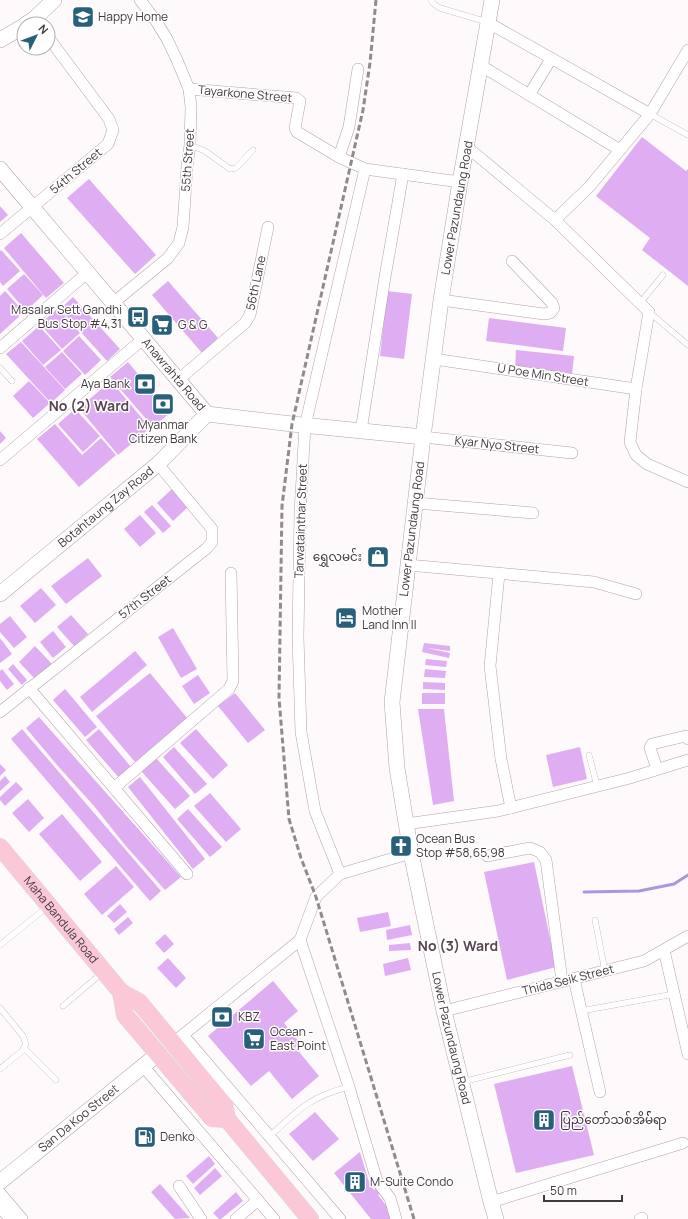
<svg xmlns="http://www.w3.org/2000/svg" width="688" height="1219" font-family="Manrope,'Noto Sans Myanmar',sans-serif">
  <rect width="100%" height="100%" fill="#fefafc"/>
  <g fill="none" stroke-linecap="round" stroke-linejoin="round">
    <!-- stream -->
    <path stroke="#aa97e0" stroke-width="3" d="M584,892L639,891L674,884L688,875"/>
  </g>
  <!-- building -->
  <g fill="#dfadf1">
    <path d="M642,137L686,171L688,169V286L642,250L650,238L596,196Z"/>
    <path d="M89,179L156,255L135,274L67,198Z"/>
    <path d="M0,206L8,215L0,222Z"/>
    <path d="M21,233L64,283L46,298L4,248Z"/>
    <path d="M1,250L20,271L3,286L0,282V251Z"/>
    <path d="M24,274L43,295L26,311L7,289Z"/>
    <path d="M168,281L218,338L202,353L152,295Z"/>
    <path d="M5,291L24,312L0,334V296Z"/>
    <path d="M387,291L412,294L404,359L380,356Z"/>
    <path d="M73,297L120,349L107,361L60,309Z"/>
    <path d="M58,308L80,333L62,349L40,324Z"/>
    <path d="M489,318L566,328L563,351L486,341Z"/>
    <path d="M39,326L61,350L43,365L22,341Z"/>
    <path d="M79,336L101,360L85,375L63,351Z"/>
    <path d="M21,342L65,390L51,403L6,354Z"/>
    <path d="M516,350L574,356L572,375L515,369Z"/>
    <path d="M62,352L82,374L65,389L45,367Z"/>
    <path d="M128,362L170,413L153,427L110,377Z"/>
    <path d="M29,381L50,403L33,418L13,396Z"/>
    <path d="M111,381L150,428L118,455L79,408Z"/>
    <path d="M75,409L100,436L83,452L58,424Z"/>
    <path d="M55,424L82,455L101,438L116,455L79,487L37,439Z"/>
    <path d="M0,431L6,438L0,444Z"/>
    <path d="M173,488L189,506L173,521L157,503Z"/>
    <path d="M152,505L171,526L163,533L144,512Z"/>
    <path d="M140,515L156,533L140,547L124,529Z"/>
    <path d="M88,558L102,576L66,604L51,586Z"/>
    <path d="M41,588L56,605L35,623L20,606Z"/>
    <path d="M71,615L88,634L74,646L57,627Z"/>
    <path d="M10,616L27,637L14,648L0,632V624Z"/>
    <path d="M173,628L197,669L181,678L158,637Z"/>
    <path d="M53,631L66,647L53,658L40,642Z"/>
    <path d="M0,638L12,654L0,663Z"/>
    <path d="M424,643L450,646V651L427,648L450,653L449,658L422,652Z"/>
    <path d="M35,646L52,664L35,679L19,662Z"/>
    <path d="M135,651L147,665L92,712L80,697Z"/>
    <path d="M426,659L447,661L446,667L425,665Z"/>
    <path d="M13,664L27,680L22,685L8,669Z"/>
    <path d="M2,669L14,684L7,690L0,681V671Z"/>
    <path d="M425,669L446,671L445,678L424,677Z"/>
    <path d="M150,673L187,718L135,762L96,716Z"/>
    <path d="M198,675L210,693L194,704L182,686Z"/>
    <path d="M423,682L445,683V690L423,689Z"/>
    <path d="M65,689L97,727L85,737L53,700Z"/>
    <path d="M235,693L265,730L248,743L218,706Z"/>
    <rect x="422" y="693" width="23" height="11"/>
    <path d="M418,709H444L454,801L433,805Z"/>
    <path d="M39,717L108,795L181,877L165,890L125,845L94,806L57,765L26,728Z"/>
    <path d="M22,729L161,891L150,901L11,739Z"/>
    <path d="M99,729L132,768L120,779L86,740Z"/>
    <path d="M196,729L228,765L213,779L180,743Z"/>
    <path d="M174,747L207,784L195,794L163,757Z"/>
    <path d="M580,747L587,779L553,787L546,755Z"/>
    <path d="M156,758L190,796L175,809L141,771Z"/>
    <path d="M0,764L6,770L0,776Z"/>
    <path d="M5,776L10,782L0,791V781Z"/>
    <path d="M140,777L205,859L193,869L128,787Z"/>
    <path d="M16,782L23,789L5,806L0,800V797Z"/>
    <path d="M210,793L241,829L226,842L194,806Z"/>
    <path d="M28,799L44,818L29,832L12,813Z"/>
    <path d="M188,809L222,847L210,857L177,819Z"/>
    <path d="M62,814L102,862L80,881L39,834Z"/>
    <path d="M534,862L556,967L507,980L484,872Z"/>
    <path d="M116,866L134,887L102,915L84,894Z"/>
    <path d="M120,904L127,912L114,923L107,916Z"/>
    <path d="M388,912L391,926L360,932L357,918Z"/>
    <path d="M128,917L133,923L119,935L114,929Z"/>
    <path d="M410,925L412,935L387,940L386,930Z"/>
    <path d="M165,934L174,944L164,953L155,943Z"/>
    <path d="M410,943L411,950L389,951V945Z"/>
    <path d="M168,958L186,978L176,988L157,968Z"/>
    <path d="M408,958L411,970L385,976L383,964Z"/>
    <path d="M273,981L298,1011L284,1023L300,1043L295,1047L319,1076L292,1099L269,1071L251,1086L208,1036Z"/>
    <path d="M572,1066L594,1155L516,1173L494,1084Z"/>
    <path d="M315,1112L339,1139L313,1161L289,1134Z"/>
    <path d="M360,1152L368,1179L374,1190L379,1186L382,1191L378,1195L389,1209L392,1219H371L334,1173Z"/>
    <path d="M209,1156L215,1164L193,1184L186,1176Z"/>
    <path d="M215,1168L222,1176L200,1195L194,1188Z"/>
    <path d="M160,1184L190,1218L175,1219L151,1192Z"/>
    <path d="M236,1192L243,1201L221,1219H219L213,1213Z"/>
  </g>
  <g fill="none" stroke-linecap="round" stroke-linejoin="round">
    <!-- service casing -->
    <g stroke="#b4a0ae" stroke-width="6">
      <g id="service">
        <path d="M431,0L434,4L440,8L487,22"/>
        <path d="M650,114L688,135"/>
        <path d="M190,145L205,151L230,169L236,168L253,150"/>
        <path d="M640,303L663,275"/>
        <path d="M649,312L688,345"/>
        <path d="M0,368L12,381"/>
        <path d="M589,755L597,786"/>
        <path d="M595,920L605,971"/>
        <path d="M0,945L47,907"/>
        <path d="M63,1006L102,973"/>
        <path d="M0,1008L23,1036L26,1044L22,1051L0,1069"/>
        <path d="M581,1011L674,994"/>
        <path d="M24,1048L56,1080"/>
        <path d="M462,1082L570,1055"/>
        <path d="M270,1136C298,1110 311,1096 349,1087"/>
      </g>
    </g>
    <!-- minor casing -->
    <g stroke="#b4a0ae" stroke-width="12">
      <g id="minor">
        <path d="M487,22L650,114"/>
        <path d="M480,65L620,150"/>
        <path d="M189,89L296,98L300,101L295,128L297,132L339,157L365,169L460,182"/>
        <path d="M529,95L551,59"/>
        <path d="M467,147L555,220L649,312L636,389L630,442L636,455L647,464L688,482"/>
        <path d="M339,157L349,127L358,69"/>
        <path d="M555,220L590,186L650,114L688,50"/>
        <path d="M0,234L108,144L113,130L109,119L48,37"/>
        <path d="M441,300L544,314L550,313L554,308L552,303L512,261"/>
        <path d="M113,303L168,258L179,243L183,227L187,167L190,145L191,107L189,89L177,60L167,39L156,21L140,0"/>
        <path d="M0,348L87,273"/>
        <path d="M434,359L636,389"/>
        <path d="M178,380L245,323L250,315L268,227"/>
        <path d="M361,431L385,277L403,174"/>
        <path d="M423,437L572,453"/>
        <path d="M0,460L143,339"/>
        <path d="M416,503L533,513"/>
        <path d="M408,565L594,582L636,594"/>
        <path d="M499,574L490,666L501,759L511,808"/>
        <path d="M29,688L187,874"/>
        <path d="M0,712L207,548L212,542V529L158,464"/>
        <path d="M657,769L650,748L652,744L686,736L688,739"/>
        <path d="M114,788L229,689L233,681L231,573"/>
        <path d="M406,824L498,811L630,778L688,760"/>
        <path d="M487,856L530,848L540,852L546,860L562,981"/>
        <path d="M340,874L315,811L301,732L298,637L300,513L305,426L365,169"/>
        <path d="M300,940L349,1087L377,1181L390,1198L396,1219"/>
        <path d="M664,950L688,1054"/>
        <path d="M574,979L600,1092"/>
        <path d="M444,1011L644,961L688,936"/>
        <path d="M183,1035L340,1219"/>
        <path d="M173,1043L300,940L316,897L340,874L411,853"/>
        <path d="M143,1066L274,1219"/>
        <path d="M179,1186L201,1219"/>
        <path d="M0,1193L22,1219"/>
        <path d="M491,1202L683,1143"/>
        <path d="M0,1207L10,1219"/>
        <path d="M236,1219L258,1200"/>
        <path d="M640,1219L642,1218"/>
      </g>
    </g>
    <!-- secondary casing -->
    <g stroke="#b4a0ae" stroke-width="16">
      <g id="secondary">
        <path id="s1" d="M492,0L460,182L441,300L423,437L392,702L397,768L411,853L444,1011L491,1202L496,1219"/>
        <path d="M26,24L34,19L54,0"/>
        <path d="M0,40L24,26"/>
        <path id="s2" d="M0,169L207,414L292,424L423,437"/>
        <path id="s3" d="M0,594L158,464L207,414"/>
        <path id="s4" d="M0,1182L158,1054"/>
      </g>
    </g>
    <!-- primary casing -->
    <g stroke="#d9d7d8" stroke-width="18">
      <g id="primary">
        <path id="s5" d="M0,847L121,992L139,1002L173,1043L224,1105L227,1119L310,1219"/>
        <path d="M121,992L125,1015L212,1118L227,1119"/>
      </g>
    </g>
    <!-- service -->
    <use href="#service" stroke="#fff" stroke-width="5.5"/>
    <!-- minor -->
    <use href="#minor" stroke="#fff" stroke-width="11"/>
    <!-- secondary -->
    <use href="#secondary" stroke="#fff" stroke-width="15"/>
    <!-- primary -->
    <use href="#primary" stroke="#fbc8d8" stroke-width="17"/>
    <!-- rail -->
    <path stroke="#90898d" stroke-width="3" stroke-dasharray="6 3" stroke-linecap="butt" d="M376,0L370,63L363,110L292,424L282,506L279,698L289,819L301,858L316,897L414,1219"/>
  </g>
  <!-- icons -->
  <defs>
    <g id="school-square" transform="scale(1.15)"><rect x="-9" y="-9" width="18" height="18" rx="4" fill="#285f7a" stroke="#fff"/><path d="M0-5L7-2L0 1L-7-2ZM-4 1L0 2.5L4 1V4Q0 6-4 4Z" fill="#fff"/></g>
    <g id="bus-square" transform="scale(1.15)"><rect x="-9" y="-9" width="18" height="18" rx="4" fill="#285f7a" stroke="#fff"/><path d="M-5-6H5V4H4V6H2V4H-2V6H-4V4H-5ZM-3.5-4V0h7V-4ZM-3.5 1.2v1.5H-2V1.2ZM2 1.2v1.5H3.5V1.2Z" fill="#fff"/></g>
    <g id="supermarket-square" transform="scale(1.15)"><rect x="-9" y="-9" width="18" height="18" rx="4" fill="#285f7a" stroke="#fff"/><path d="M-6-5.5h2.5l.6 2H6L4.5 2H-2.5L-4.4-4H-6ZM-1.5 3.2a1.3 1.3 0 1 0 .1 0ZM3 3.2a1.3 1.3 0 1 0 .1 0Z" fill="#fff"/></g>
    <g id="bank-square" transform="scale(1.15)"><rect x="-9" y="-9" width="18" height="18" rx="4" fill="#285f7a" stroke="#fff"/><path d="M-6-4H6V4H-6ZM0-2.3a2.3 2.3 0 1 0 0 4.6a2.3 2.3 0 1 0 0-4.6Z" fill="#fff"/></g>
    <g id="shop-square" transform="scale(1.15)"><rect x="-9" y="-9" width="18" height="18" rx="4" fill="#285f7a" stroke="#fff"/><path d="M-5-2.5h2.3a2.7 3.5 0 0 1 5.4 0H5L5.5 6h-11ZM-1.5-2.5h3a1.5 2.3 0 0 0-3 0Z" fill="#fff"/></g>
    <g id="hotel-square" transform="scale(1.15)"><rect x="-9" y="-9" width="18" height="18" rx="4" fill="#285f7a" stroke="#fff"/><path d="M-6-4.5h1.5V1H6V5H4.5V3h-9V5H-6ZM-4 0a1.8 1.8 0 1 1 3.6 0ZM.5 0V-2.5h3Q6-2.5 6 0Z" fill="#fff"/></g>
    <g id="church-square" transform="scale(1.15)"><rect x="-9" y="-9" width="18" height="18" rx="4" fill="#285f7a" stroke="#fff"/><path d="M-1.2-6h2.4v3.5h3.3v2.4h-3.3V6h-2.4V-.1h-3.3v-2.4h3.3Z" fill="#fff"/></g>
    <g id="building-square" transform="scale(1.15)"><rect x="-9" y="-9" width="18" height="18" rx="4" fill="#285f7a" stroke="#fff"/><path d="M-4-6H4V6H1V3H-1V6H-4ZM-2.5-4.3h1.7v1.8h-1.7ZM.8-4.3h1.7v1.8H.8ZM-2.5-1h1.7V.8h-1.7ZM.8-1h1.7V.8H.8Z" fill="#fff"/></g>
    <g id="fuel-square" transform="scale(1.15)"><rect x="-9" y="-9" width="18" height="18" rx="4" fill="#285f7a" stroke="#fff"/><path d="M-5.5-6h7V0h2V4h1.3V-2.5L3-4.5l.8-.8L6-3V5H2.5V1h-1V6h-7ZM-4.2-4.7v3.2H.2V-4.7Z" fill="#fff"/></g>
  </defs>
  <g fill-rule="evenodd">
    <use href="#school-square" x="83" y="17"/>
    <use href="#bus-square" x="138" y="317"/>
    <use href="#supermarket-square" x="162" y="325"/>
    <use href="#bank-square" x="145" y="384"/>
    <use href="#bank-square" x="163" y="404"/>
    <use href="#shop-square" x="378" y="557"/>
    <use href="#hotel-square" x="346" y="618"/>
    <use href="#church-square" x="401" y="846"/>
    <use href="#bank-square" x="222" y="1017"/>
    <use href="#supermarket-square" x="254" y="1039"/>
    <use href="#building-square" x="544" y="1120"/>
    <use href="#fuel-square" x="145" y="1137"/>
    <use href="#building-square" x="355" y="1182"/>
  </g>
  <g text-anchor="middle" stroke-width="3" stroke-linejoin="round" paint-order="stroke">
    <!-- poi labels -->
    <g font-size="12" fill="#41383e" stroke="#fff" text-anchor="start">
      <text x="98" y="21">Happy Home</text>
      <text x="122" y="314" text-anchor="end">Masalar Sett Gandhi<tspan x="122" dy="14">Bus Stop #4,31</tspan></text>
      <text x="178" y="329">G &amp; G</text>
      <text x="130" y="388" text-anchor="end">Aya Bank</text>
      <text x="163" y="429" text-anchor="middle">Myanmar<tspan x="163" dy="14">Citizen Bank</tspan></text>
      <text x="362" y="561" text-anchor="end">ရွှေလမင်း</text>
      <text x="362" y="615">Mother<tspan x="362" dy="14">Land Inn II</tspan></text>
      <text x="416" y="843">Ocean Bus<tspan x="416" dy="14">Stop #58,65,98</tspan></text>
      <text x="238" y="1021">KBZ</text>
      <text x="270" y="1036">Ocean -<tspan x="270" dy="14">East Point</tspan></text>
      <text x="560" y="1124">ပြည်တော်သစ်အိမ််ရာ</text>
      <text x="160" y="1141">Denko</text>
      <text x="370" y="1186">M-Suite Condo</text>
    </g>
    <!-- street labels -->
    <g font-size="12" fill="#41383e" stroke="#fff">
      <text transform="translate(245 94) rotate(5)" y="4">Tayarkone Street</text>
      <text transform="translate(188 160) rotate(-86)" y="4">55th Street</text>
      <text transform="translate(76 171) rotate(-40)" y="4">54th Street</text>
      <text transform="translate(457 208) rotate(-80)" y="4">Lower Pazundaung Road</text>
      <text transform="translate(256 283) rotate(-78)" y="4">56th Lane</text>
      <text dy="4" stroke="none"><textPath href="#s2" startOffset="269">Anawrahta Road</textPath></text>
      <text transform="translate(543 375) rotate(9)" y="4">U Poe Min Street</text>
      <text transform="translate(497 445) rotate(6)" y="4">Kyar Nyo Street</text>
      <text dy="4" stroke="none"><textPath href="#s3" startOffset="137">Botahtaung Zay Road</textPath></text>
      <text transform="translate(301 521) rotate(-88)" y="4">Tarwatainthar Street</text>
      <text transform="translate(412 529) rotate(-83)" y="4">Lower Pazundaung Road</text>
      <text transform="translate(145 597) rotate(-38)" y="4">57th Street</text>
      <text dy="4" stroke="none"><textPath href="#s5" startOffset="95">Maha Bandula Road</textPath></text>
      <text transform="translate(568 980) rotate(-14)" y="4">Thida Seik Street</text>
      <text dy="4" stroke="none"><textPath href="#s1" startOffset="1051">Lower Pazundaung Road</textPath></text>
      <text dy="4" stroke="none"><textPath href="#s4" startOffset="101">San Da Koo Street</textPath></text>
    </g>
    <!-- quarter labels -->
    <g font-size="14" font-weight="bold" fill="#564551" stroke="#fff">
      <text x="89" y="411">No (2) Ward</text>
      <text x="458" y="951">No (3) Ward</text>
    </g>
  </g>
  <!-- north arrow -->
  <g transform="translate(36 36) rotate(48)"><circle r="19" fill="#ffffff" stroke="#b3afb2"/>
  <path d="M0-3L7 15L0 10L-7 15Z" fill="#285f7a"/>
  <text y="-6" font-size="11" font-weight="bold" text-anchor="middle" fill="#41383e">N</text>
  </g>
  <!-- scale -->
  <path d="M544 1195v6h78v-6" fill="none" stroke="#41383e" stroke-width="2"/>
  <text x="550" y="1195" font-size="12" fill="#41383e" stroke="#ffffff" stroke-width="3" paint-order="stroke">50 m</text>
</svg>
